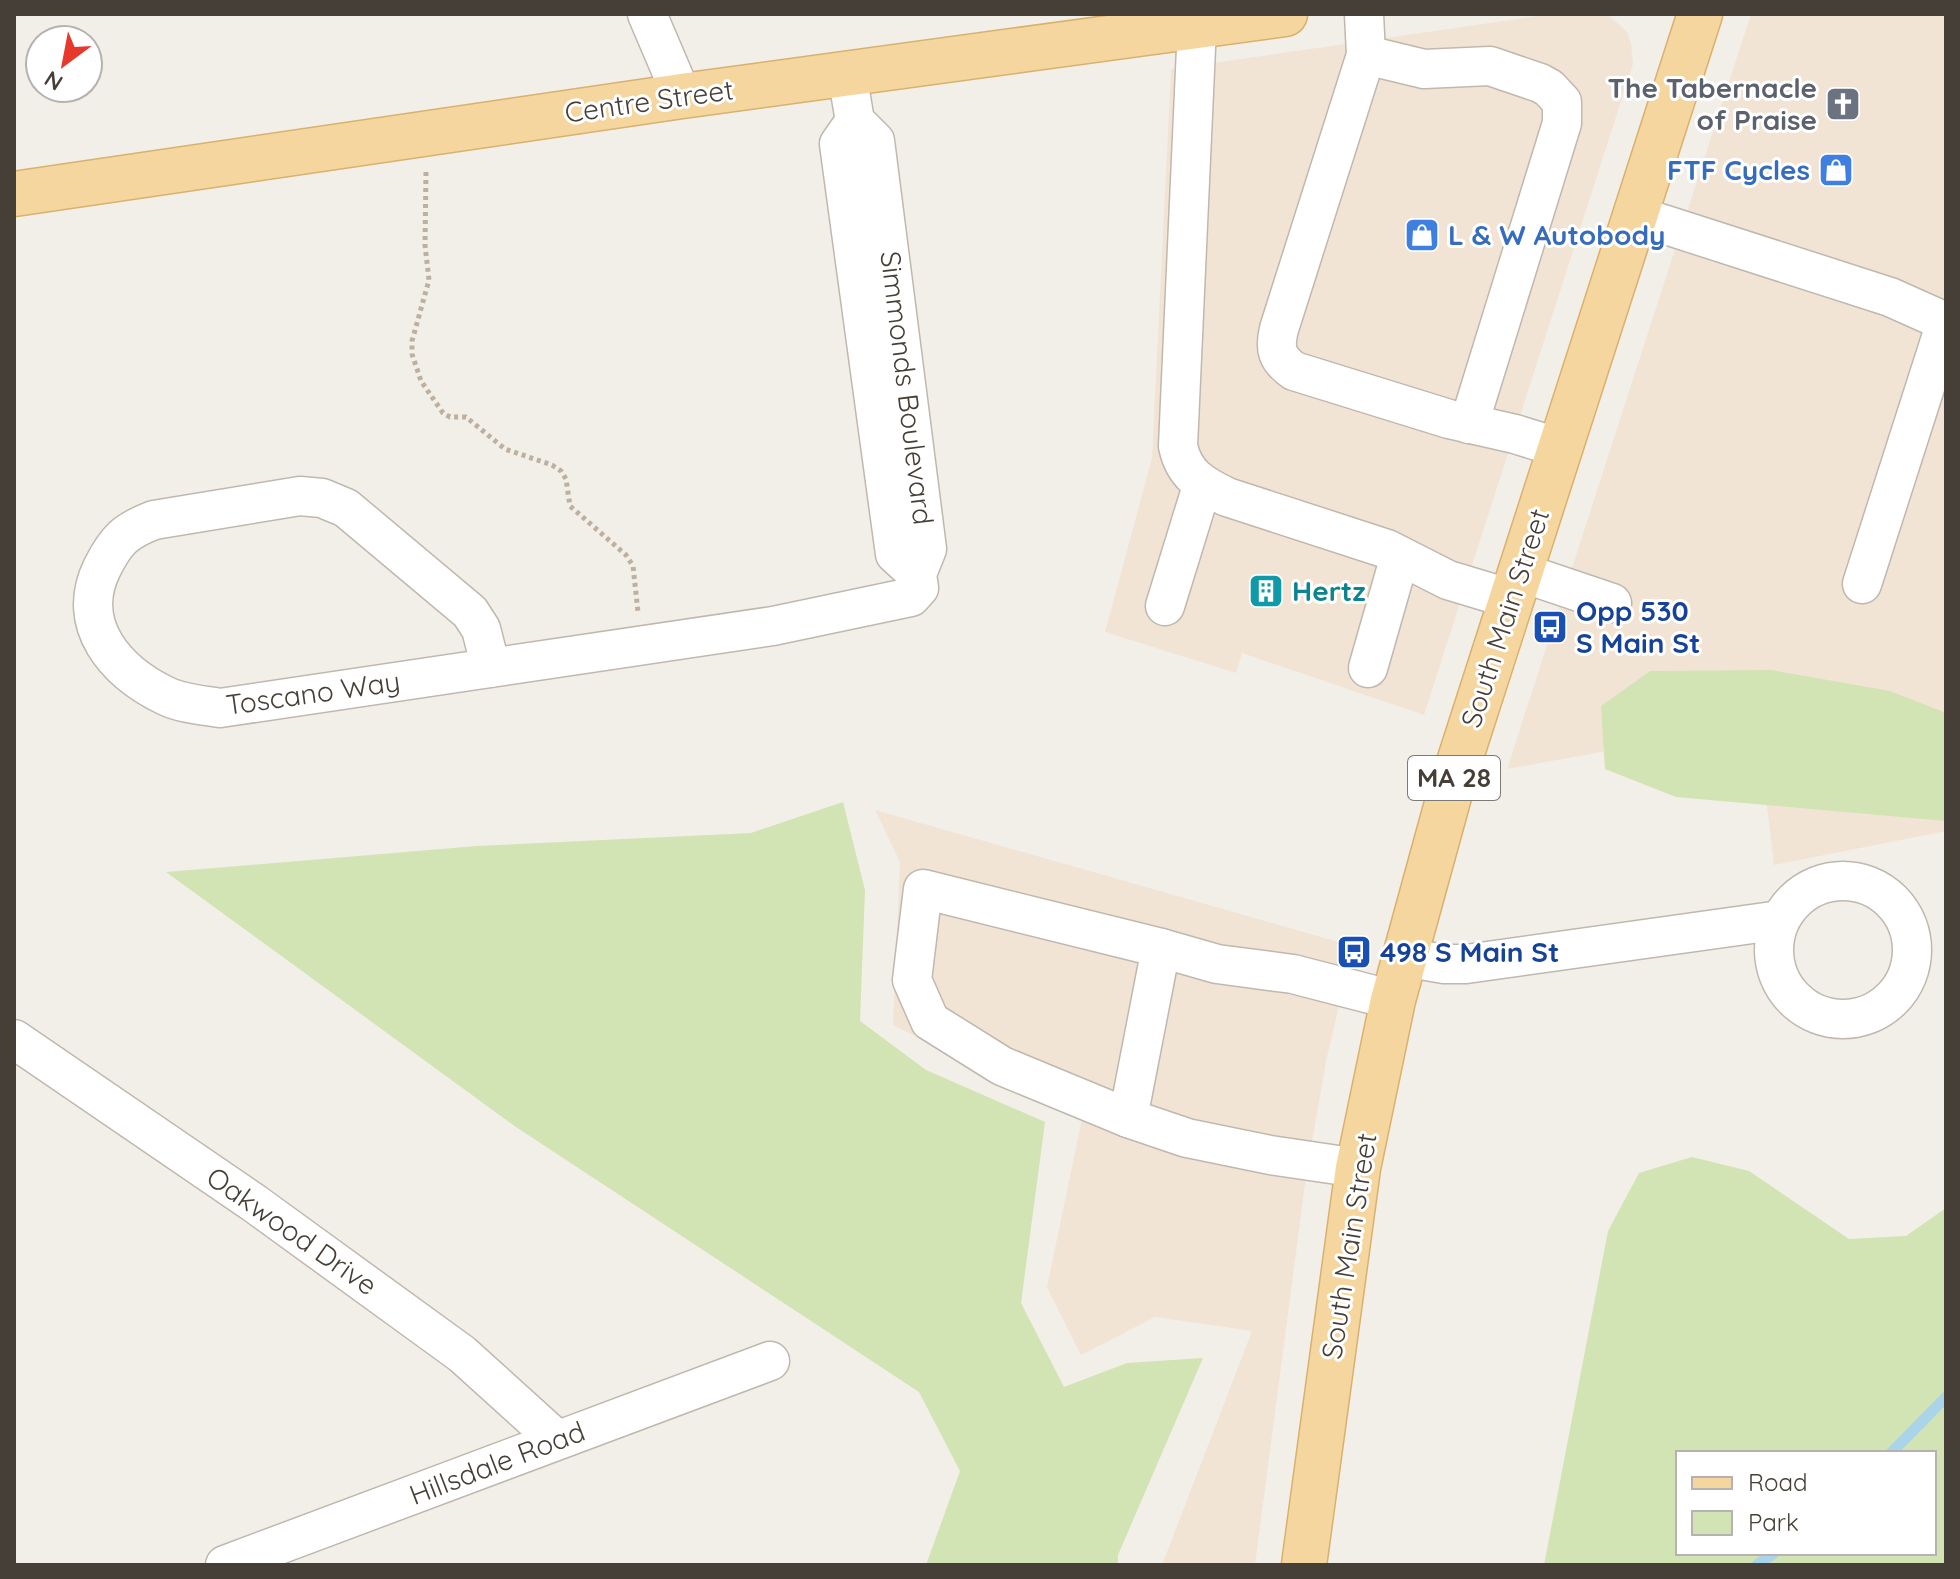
<svg xmlns="http://www.w3.org/2000/svg" width="1960" height="1579" font-family="Quicksand,sans-serif">
  <rect width="100%" height="100%" fill="#f2efe8"/>
  <!-- commercial -->
  <g fill="#f2e4d5">
    <path d="M1552,14H1607L1627,32L1631,43L1633,64L1424,715L1242,653L1236,673L1105,632L1152,458L1171,69Z"/>
    <path d="M1751,14H1946V831L1774,865L1757,724L1507,769Z"/>
    <path d="M875,810L1353,946L1327,1057L1307,1169L1255,1565H1162L1252,1331L1155,1317L1081,1355L1047,1287L1083,1114L1002,1079L893,1025L900,862Z"/>
  </g>
  <!-- green -->
  <g fill="#d2e3b4" fill-rule="evenodd">
    <path d="M1771,670L1890,691L1946,713V821L1676,797L1605,769L1601,706L1650,671Z"/>
    <path d="M843,802L865,890L860,1021L926,1070L1045,1122L1021,1303L1064,1387L1127,1363L1203,1358L1118,1555V1565H926L960,1471L919,1392L516,1127L166,872L477,846L751,833Z"/>
    <path d="M1692,1157L1749,1171L1849,1239L1906,1236L1946,1208V1565H1544L1608,1231L1639,1173ZM1678,1453H1934V1553H1678Z"/>
  </g>
  <g fill="none" stroke-linecap="round" stroke-linejoin="round">
    <!-- stream -->
    <g stroke="#aad4ea" stroke-width="11">
      <path d="M1891,1453L1946,1397"/>
      <path d="M1757,1565L1774,1553"/>
    </g>
    <!-- minor casing -->
    <g stroke="#c0b8ae" stroke-width="41">
      <g id="minor">
        <path d="M647,14L682,96"/>
        <path d="M1364,14L1366,55L1279,329C1274,349 1277,359 1294,371L1449,419L1515,434L1560,448"/>
        <path d="M1197,26L1178,446C1184,475 1202,485 1227,497L1387,549L1448,580L1511,599"/>
        <path d="M1366,55L1424,69L1490,66L1540,83L1549,88L1562,102V123L1469,424"/>
        <path d="M855,121L839,144L895,554L917,574"/>
        <path d="M1635,215L1890,297L1946,322"/>
        <path d="M1520,572L1612,603"/>
        <path d="M1862,584L1946,322"/>
        <path d="M1165,606L1202,486"/>
        <path d="M491,668L481,629L470,612L346,508L322,498L300,496L154,520C125,531 116,540 102,568C74,625 116,672 166,696C183,704 202,705 220,708L773,626L911,597L919,588L917,574L927,549L875,141L855,121L847,74"/>
        <path d="M1368,668L1400,556"/>
        <circle cx="1843" cy="950" r="69"/>
        <path d="M1404,957L1444,964H1466L1780,920"/>
        <path d="M14,1039L254,1203L462,1354L557,1440"/>
        <path d="M1128,1118L1002,1066L930,1021L912,980L923,889L1161,948"/>
        <path d="M1358,1168L1270,1155L1187,1138L1128,1118L1161,948L1217,964L1293,974L1393,1000"/>
        <path d="M225,1565L770,1361"/>
      </g>
    </g>
    <!-- major casing -->
    <g stroke="#d9b16f" stroke-width="47">
      <g id="major">
        <path d="M14,194L682,96L1285,14"/>
        <path d="M1304,1565L1358,1168L1393,1000L1454,778L1700,14"/>
      </g>
    </g>
    <!-- path -->
    <path stroke="#beb09e" stroke-width="5" stroke-dasharray="4 4" stroke-linecap="butt" d="M426,172L425,245L429,280L412,341V354L421,381L443,413L450,417H466L505,449L552,465L561,471L566,479L570,506L626,555L633,566L638,612"/>
    <!-- minor -->
    <use href="#minor" stroke="#fff" stroke-width="38"/>
    <!-- major -->
    <use href="#major" stroke="#f5d69e" stroke-width="44"/>
  </g>
  <!-- icons -->
  <defs>
    <g id="church-square" transform="scale(1.8)"><rect x="-9" y="-9" width="18" height="18" rx="4" fill="#6b7280" stroke="#fff"/><path d="M-1.2-6h2.4v3.5h3.3v2.4h-3.3V6h-2.4V-.1h-3.3v-2.4h3.3Z" fill="#fff"/></g>
    <g id="shop-square" transform="scale(1.8)"><rect x="-9" y="-9" width="18" height="18" rx="4" fill="#3f7fe0" stroke="#fff"/><path d="M-5-2.5h2.3a2.7 3.5 0 0 1 5.4 0H5L5.5 6h-11ZM-1.5-2.5h3a1.5 2.3 0 0 0-3 0Z" fill="#fff"/></g>
    <g id="building-square" transform="scale(1.8)"><rect x="-9" y="-9" width="18" height="18" rx="4" fill="#0f9aa8" stroke="#fff"/><path d="M-4-6H4V6H1V3H-1V6H-4ZM-2.5-4.3h1.7v1.8h-1.7ZM.8-4.3h1.7v1.8H.8ZM-2.5-1h1.7V.8h-1.7ZM.8-1h1.7V.8H.8Z" fill="#fff"/></g>
    <g id="bus-square" transform="scale(1.8)"><rect x="-9" y="-9" width="18" height="18" rx="4" fill="#1a4fb4" stroke="#fff"/><path d="M-5-6H5V4H4V6H2V4H-2V6H-4V4H-5ZM-3.5-4V0h7V-4ZM-3.5 1.2v1.5H-2V1.2ZM2 1.2v1.5H3.5V1.2Z" fill="#fff"/></g>
  </defs>
  <g fill-rule="evenodd">
    <use href="#church-square" x="1843" y="104"/>
    <use href="#shop-square" x="1836" y="170"/>
    <use href="#shop-square" x="1422" y="235"/>
    <use href="#building-square" x="1266" y="591"/>
    <use href="#bus-square" x="1550" y="627"/>
    <use href="#bus-square" x="1354" y="952"/>
  </g>
  <g text-anchor="middle" stroke-width="6" stroke-linejoin="round" paint-order="stroke">
    <!-- shield labels -->
    <rect fill="#fff" stroke="#7d7973" stroke-width="2" x="1408" y="756" width="92" height="44" rx="6"/>
    <g font-size="26" font-weight="bold" fill="#453f37">
      <text x="1454" y="787">MA 28</text>
    </g>
    <!-- worship labels -->
    <g font-size="28" font-weight="bold" fill="#5b616d" stroke="#fff" text-anchor="end">
      <text x="1817" y="98">The Tabernacle<tspan x="1817" dy="32">of Praise</tspan></text>
    </g>
    <!-- street labels -->
    <g font-size="28" fill="#453f37" stroke="#fff">
      <text transform="translate(649 101) rotate(-8)" y="10">Centre Street</text>
      <text transform="translate(907 388) rotate(83)" y="10">Simmonds Boulevard</text>
      <text transform="translate(1505 618) rotate(-72)" y="10">South Main Street</text>
      <text transform="translate(313 693) rotate(-8)" y="10">Toscano Way</text>
      <text transform="translate(292 1231) rotate(35)" y="10">Oakwood Drive</text>
      <text transform="translate(1349 1246) rotate(-81)" y="10">South Main Street</text>
      <text transform="translate(497 1463) rotate(-21)" y="10">Hillsdale Road</text>
    </g>
    <!-- shop labels -->
    <g font-size="28" font-weight="bold" fill="#366cbe" stroke="#fff" text-anchor="end">
      <text x="1810" y="180">FTF Cycles</text>
      <text x="1448" y="245" text-anchor="start">L &amp; W Autobody</text>
    </g>
    <!-- culture labels -->
    <g font-size="28" font-weight="bold" fill="#0d838f" stroke="#fff" text-anchor="start">
      <text x="1292" y="601">Hertz</text>
    </g>
    <!-- transit labels -->
    <g font-size="28" font-weight="bold" fill="#164399" stroke="#fff" text-anchor="start">
      <text x="1576" y="621">Opp 530<tspan x="1576" dy="32">S Main St</tspan></text>
      <text x="1380" y="962">498 S Main St</text>
    </g>
  </g>
  <!-- border -->
  <rect width="1960" height="1579" fill="none" stroke="#453f37" stroke-width="32"/>
  <!-- legend -->
  <rect x="1676" y="1451" width="260" height="104" fill="#ffffff" stroke="#b5b2af" stroke-width="2"/>
  <rect x="1692" y="1477" width="40" height="12" fill="#f5d69e" stroke="#b5b2af" stroke-width="2"/>
  <text x="1748" y="1491" font-size="24" fill="#453f37">Road</text>
  <rect x="1692" y="1511" width="40" height="24" fill="#d2e3b4" stroke="#b5b2af" stroke-width="2"/>
  <text x="1748" y="1531" font-size="24" fill="#453f37">Park</text>
  <!-- north arrow -->
  <g transform="translate(64 64) rotate(212)"><circle r="38" fill="#ffffff" stroke="#b5b2af" stroke-width="2"/>
  <path d="M0-6L14 30L0 20L-14 30Z" fill="#e7392b"/>
  <text y="-12" font-size="22" font-weight="bold" text-anchor="middle" fill="#453f37">N</text>
  </g>
</svg>
